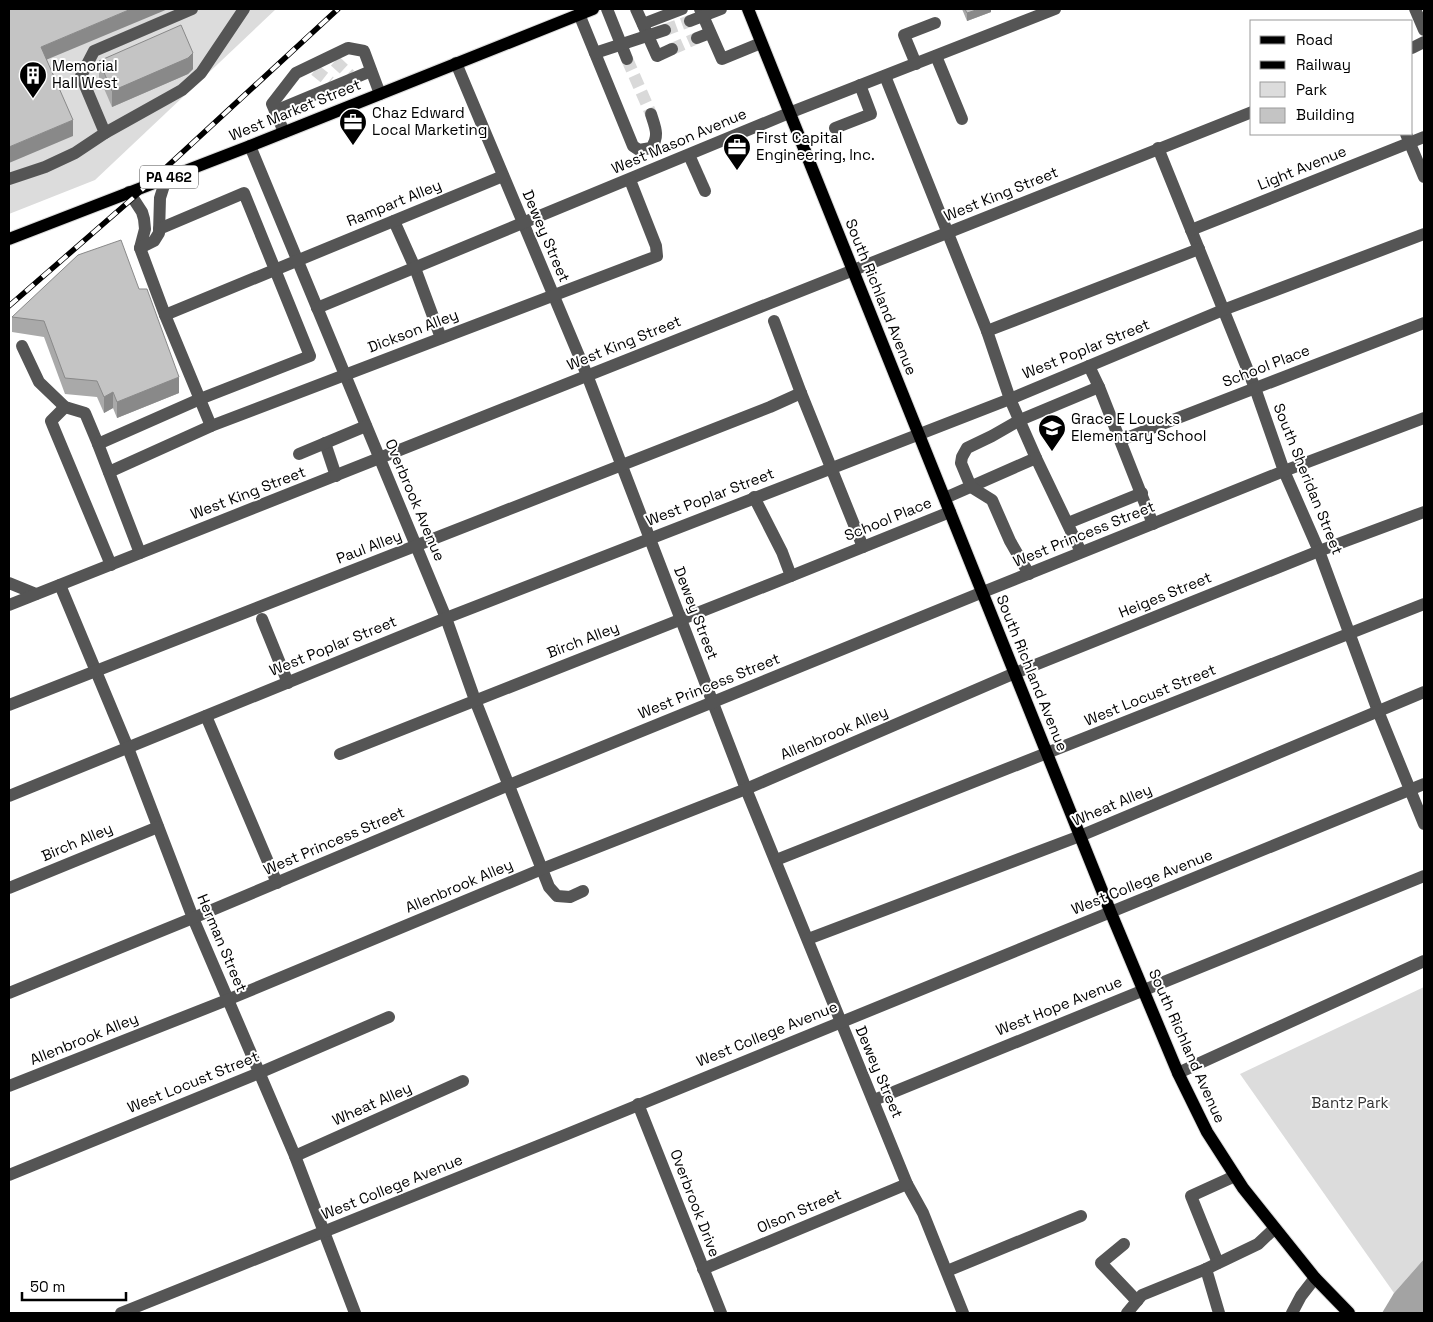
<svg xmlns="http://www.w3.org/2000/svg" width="1433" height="1322" font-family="'Space Grotesk',sans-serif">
  <rect width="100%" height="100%" fill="#fff"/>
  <!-- green -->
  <g fill="#dcdcdc">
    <path d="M9,9H276L95,180L9,214Z"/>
    <path d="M1424,987V1259L1394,1293L1240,1074Z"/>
  </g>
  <!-- water -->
  <path fill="#a3a3a3" d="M1424,1259V1313H1382L1394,1293Z"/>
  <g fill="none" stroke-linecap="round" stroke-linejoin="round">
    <!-- minor-tunnel -->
    <g stroke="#d9d9d9" stroke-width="12" stroke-dasharray="12 6" stroke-linecap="butt">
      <path d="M665,30L690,21"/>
      <path d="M672,49L697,38"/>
      <path d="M627,59L651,114"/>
      <path d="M335,61L350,75"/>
      <path d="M315,70L330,82"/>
    </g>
    <!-- major casing -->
    <g stroke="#dbdbdb" stroke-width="14">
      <g id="major">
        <path d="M748,9L1111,913L1178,1073L1207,1132L1243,1188L1315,1278L1349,1313"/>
        <path d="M9,239L250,146L593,9"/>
      </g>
    </g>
    <!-- minor -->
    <g stroke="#555" stroke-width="12">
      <path d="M607,9L627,59"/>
      <path d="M636,9L657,56L672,49"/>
      <path d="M700,9L722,59L761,43"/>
      <path d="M1415,9L1424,30"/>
      <path d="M579,14L633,146L639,150L651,148C660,136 655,127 651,114"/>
      <path d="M690,21L721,9"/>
      <path d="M643,24L682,9"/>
      <path d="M697,38L710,33"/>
      <path d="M1412,48L1424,42"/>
      <path d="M595,53L665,30"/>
      <path d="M936,56L962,119"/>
      <path d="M456,63L587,375L746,789L907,1184L923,1213L963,1313"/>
      <path d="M916,64L904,35L935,23"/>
      <path d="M885,76L987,331L1010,399L1036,458L945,498"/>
      <path d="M275,111L371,71"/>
      <path d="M835,128L871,114L860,85"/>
      <path d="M284,132L272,104L296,73L348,48L364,51L380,94"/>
      <path d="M105,133L81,76L94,51L192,9"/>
      <path d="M1406,134L1424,177"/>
      <path d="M250,146L446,618L475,700L549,887L557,896L570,897L583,891"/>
      <path d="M1158,148L1255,388L1284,471L1319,551L1378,711L1424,824"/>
      <path d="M689,155L705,191"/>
      <path d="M9,179L45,167L75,153L105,133L182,90L201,73L244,9"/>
      <path d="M129,192L142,212L144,219L145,229L140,248L165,315L211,426"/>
      <path d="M394,221L415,268L441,338"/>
      <path d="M1191,230L1424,137"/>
      <path d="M140,248L154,241L159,233L160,198L166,179"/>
      <path d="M317,308L789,113L1055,9"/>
      <path d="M165,315L503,176"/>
      <path d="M774,321L801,393L863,547"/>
      <path d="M987,331L1199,249"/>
      <path d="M22,346L39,382L65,407L85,413L98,444"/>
      <path d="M1089,366L1099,387L1153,524"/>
      <path d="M65,407L51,421L53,426L111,565"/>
      <path d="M1121,440L1424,323"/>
      <path d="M325,443L336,476"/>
      <path d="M299,454L366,426"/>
      <path d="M1036,458L1081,552"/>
      <path d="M109,472L211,426L657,256L656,246L630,180"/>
      <path d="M754,497L782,552L791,576"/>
      <path d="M1068,523L1142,493"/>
      <path d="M140,553L98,444L200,399L310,356L244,193L159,229"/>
      <path d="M1029,574L1010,541L992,500L971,487L961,463L962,457L967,448L992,436L1020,420L1099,387"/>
      <path d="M9,583L36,594"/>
      <path d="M60,585L128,748L193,918L295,1156L355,1313"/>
      <path d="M9,605L1252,112"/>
      <path d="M262,619L288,683"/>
      <path d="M9,705L770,407L801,393"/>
      <path d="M206,716L277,883"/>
      <path d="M340,754L791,576L950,512"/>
      <path d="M9,796L446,618L1010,399L1223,310L1424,234"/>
      <path d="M776,860L1424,604"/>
      <path d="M9,888L158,827"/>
      <path d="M808,939L1080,836L1424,692"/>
      <path d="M9,993L193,918L509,785L983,592L1284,471L1424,418"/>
      <path d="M1178,1073L1424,961"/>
      <path d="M9,1086L227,1000L542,869L746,789L1015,673L1319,551L1424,512"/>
      <path d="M874,1100L1424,876"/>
      <path d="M638,1104L721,1313"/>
      <path d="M295,1156L463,1081"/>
      <path d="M9,1175L259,1073L389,1017"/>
      <path d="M1124,1244L1101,1263L1137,1301"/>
      <path d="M1218,1263L1191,1196L1235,1176"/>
      <path d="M703,1269L907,1184"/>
      <path d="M947,1271L1081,1216"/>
      <path d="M121,1313L565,1135L1424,784"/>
      <path d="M1127,1313L1142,1295L1206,1269"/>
      <path d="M1219,1313L1206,1269L1258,1244L1274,1229"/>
      <path d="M1292,1313L1301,1296L1315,1278"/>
    </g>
    <!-- major -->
    <use href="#major" stroke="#000" stroke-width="12"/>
    <!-- rail casing -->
    <g stroke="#000" stroke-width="5.5">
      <path id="rail" d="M9,306L133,198L338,9"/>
    </g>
    <!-- rail -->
    <use href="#rail" stroke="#fff" stroke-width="4" stroke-dasharray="11" stroke-linecap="butt"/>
  </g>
  <!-- wall -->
  <g fill="#a9a9a9">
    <path d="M962,9H991V12L967,21Z"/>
    <path d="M99,61L193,69L188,74L112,107L99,77Z"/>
    <path d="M139,289L179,393L117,418L113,408L104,413L97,397L65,394L44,337L12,332V317Z"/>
  </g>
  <!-- shaded-wall -->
  <g fill="#898989">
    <path d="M131,9H168L41,62V47Z"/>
    <path d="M979,9H991V12L967,21V13Z"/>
    <path d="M193,53V69L188,74L112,107V91Z"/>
    <path d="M73,120V136L9,163V147Z"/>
    <path d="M179,377V393L117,418V402Z"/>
    <path d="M113,392V408L104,413V397Z"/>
  </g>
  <!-- building -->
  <g fill="#c4c4c4" stroke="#898989">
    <path d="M9,9H131L41,47L73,120L9,147Z"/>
    <path d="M965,9H979L967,13Z"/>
    <path d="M181,25L193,53L188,58L112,91L99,61Z"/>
    <path d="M121,240L139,289H147L179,377L117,402L113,392L104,397L97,381L65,378L44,321L12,317L78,255Z"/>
  </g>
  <!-- icons -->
  <defs>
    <g id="building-pin" transform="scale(1.4375)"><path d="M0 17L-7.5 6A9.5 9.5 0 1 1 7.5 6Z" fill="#000" stroke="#fff"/><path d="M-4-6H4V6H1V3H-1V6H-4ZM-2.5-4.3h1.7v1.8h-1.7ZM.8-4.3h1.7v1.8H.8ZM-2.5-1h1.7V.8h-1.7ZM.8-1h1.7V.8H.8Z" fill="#fff"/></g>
    <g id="office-pin" transform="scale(1.4375)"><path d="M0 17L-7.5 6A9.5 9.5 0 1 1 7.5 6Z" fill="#000" stroke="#fff"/><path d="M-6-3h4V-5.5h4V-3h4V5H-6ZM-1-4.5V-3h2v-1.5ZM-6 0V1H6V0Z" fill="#fff"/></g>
    <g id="school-pin" transform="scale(1.4375)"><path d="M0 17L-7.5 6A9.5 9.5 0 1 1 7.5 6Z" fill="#000" stroke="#fff"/><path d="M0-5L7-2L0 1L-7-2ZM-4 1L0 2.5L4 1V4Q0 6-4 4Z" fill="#fff"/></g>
  </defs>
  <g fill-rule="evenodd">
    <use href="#building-pin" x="33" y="75"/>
    <use href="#office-pin" x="353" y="122"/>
    <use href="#office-pin" x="737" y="147"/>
    <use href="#school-pin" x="1052" y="428"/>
  </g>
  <g text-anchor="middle" stroke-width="4" stroke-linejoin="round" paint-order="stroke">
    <!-- shield labels -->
    <rect fill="#fff" stroke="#4c4c4c" stroke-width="1" x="140" y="165.5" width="58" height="23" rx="4"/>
    <g font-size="14" font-weight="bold" fill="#000">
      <text x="169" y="182">PA 462</text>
    </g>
    <!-- poi labels -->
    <g font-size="15" fill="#000" stroke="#fff" text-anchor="start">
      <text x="52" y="71">Memorial<tspan x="52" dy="17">Hall West</tspan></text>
      <text x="372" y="118">Chaz Edward<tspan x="372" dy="17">Local Marketing</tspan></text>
      <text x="756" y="143">First Capital<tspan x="756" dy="17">Engineering, Inc.</tspan></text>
      <text x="1071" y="424">Grace E Loucks<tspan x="1071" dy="17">Elementary School</tspan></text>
    </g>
    <!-- street labels -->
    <g font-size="15" fill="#000" stroke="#fff">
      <text transform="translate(295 110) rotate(-22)" y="5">West Market Street</text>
      <text transform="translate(679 141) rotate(-23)" y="5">West Mason Avenue</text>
      <text transform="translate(1302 168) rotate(-22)" y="5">Light Avenue</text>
      <text transform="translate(1001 194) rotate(-22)" y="5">West King Street</text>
      <text transform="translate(394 203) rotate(-22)" y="5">Rampart Alley</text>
      <text transform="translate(546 236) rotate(67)" y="5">Dewey Street</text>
      <text transform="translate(881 297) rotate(68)" y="5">South Richland Avenue</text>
      <text transform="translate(413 331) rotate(-21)" y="5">Dickson Alley</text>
      <text transform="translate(624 343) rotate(-22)" y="5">West King Street</text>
      <text transform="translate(1086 349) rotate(-22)" y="5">West Poplar Street</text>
      <text transform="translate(1266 366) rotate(-21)" y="5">School Place</text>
      <text transform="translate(1308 479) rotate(68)" y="5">South Sheridan Street</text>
      <text transform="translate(248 493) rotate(-21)" y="5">West King Street</text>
      <text transform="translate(710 497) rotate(-21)" y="5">West Poplar Street</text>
      <text transform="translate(415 500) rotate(67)" y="5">Overbrook Avenue</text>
      <text transform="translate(888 519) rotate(-22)" y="5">School Place</text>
      <text transform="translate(1084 534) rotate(-22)" y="5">West Princess Street</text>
      <text transform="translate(369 547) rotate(-21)" y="5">Paul Alley</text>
      <text transform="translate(1165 595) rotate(-22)" y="5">Heiges Street</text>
      <text transform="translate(696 613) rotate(69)" y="5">Dewey Street</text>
      <text transform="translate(583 640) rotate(-21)" y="5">Birch Alley</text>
      <text transform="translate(333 646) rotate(-22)" y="5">West Poplar Street</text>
      <text transform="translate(1032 673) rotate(68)" y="5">South Richland Avenue</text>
      <text transform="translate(709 686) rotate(-22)" y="5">West Princess Street</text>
      <text transform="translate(1150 695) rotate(-22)" y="5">West Locust Street</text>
      <text transform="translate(834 733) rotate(-23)" y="5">Allenbrook Alley</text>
      <text transform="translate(1112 805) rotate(-23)" y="5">Wheat Alley</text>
      <text transform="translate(334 841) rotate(-23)" y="5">West Princess Street</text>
      <text transform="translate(77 842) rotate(-23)" y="5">Birch Alley</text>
      <text transform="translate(1142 882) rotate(-22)" y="5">West College Avenue</text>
      <text transform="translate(459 886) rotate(-23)" y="5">Allenbrook Alley</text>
      <text transform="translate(222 943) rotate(67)" y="5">Herman Street</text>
      <text transform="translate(1059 1006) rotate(-22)" y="5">West Hope Avenue</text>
      <text transform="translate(767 1034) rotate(-22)" y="5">West College Avenue</text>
      <text transform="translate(84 1039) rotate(-22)" y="5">Allenbrook Alley</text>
      <text transform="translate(1187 1046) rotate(66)" y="5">South Richland Avenue</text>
      <text transform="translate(879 1072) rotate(67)" y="5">Dewey Street</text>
      <text transform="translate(193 1082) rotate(-22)" y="5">West Locust Street</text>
      <text transform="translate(372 1104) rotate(-24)" y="5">Wheat Alley</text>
      <text transform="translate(392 1187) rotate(-22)" y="5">West College Avenue</text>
      <text transform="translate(695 1203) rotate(69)" y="5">Overbrook Drive</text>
      <text transform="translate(799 1211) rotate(-23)" y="5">Olson Street</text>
    </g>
    <!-- park labels -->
    <g font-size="15" fill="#333" stroke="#fff">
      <text x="1350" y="1108">Bantz Park</text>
    </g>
  </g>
  <!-- border -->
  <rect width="1433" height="1322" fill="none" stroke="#000000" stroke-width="20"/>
  <!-- legend -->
  <rect x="1250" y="20" width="162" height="115" fill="#ffffff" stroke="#999999"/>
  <rect x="1260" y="36" width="25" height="8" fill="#000000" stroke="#999999"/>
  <text x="1296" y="45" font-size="15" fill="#000000">Road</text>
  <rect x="1260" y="61" width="25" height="8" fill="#000000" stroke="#999999"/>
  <text x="1296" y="70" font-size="15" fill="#000000">Railway</text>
  <rect x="1260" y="82" width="25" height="15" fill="#dcdcdc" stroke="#999999"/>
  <text x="1296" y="95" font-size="15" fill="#000000">Park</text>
  <rect x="1260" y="108" width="25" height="15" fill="#c4c4c4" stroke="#999999"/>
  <text x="1296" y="120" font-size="15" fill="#000000">Building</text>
  <!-- scale -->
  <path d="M22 1292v8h104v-8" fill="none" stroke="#000000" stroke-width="2.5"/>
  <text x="30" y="1292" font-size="15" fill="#000000" stroke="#ffffff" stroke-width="4" paint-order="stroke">50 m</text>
</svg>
